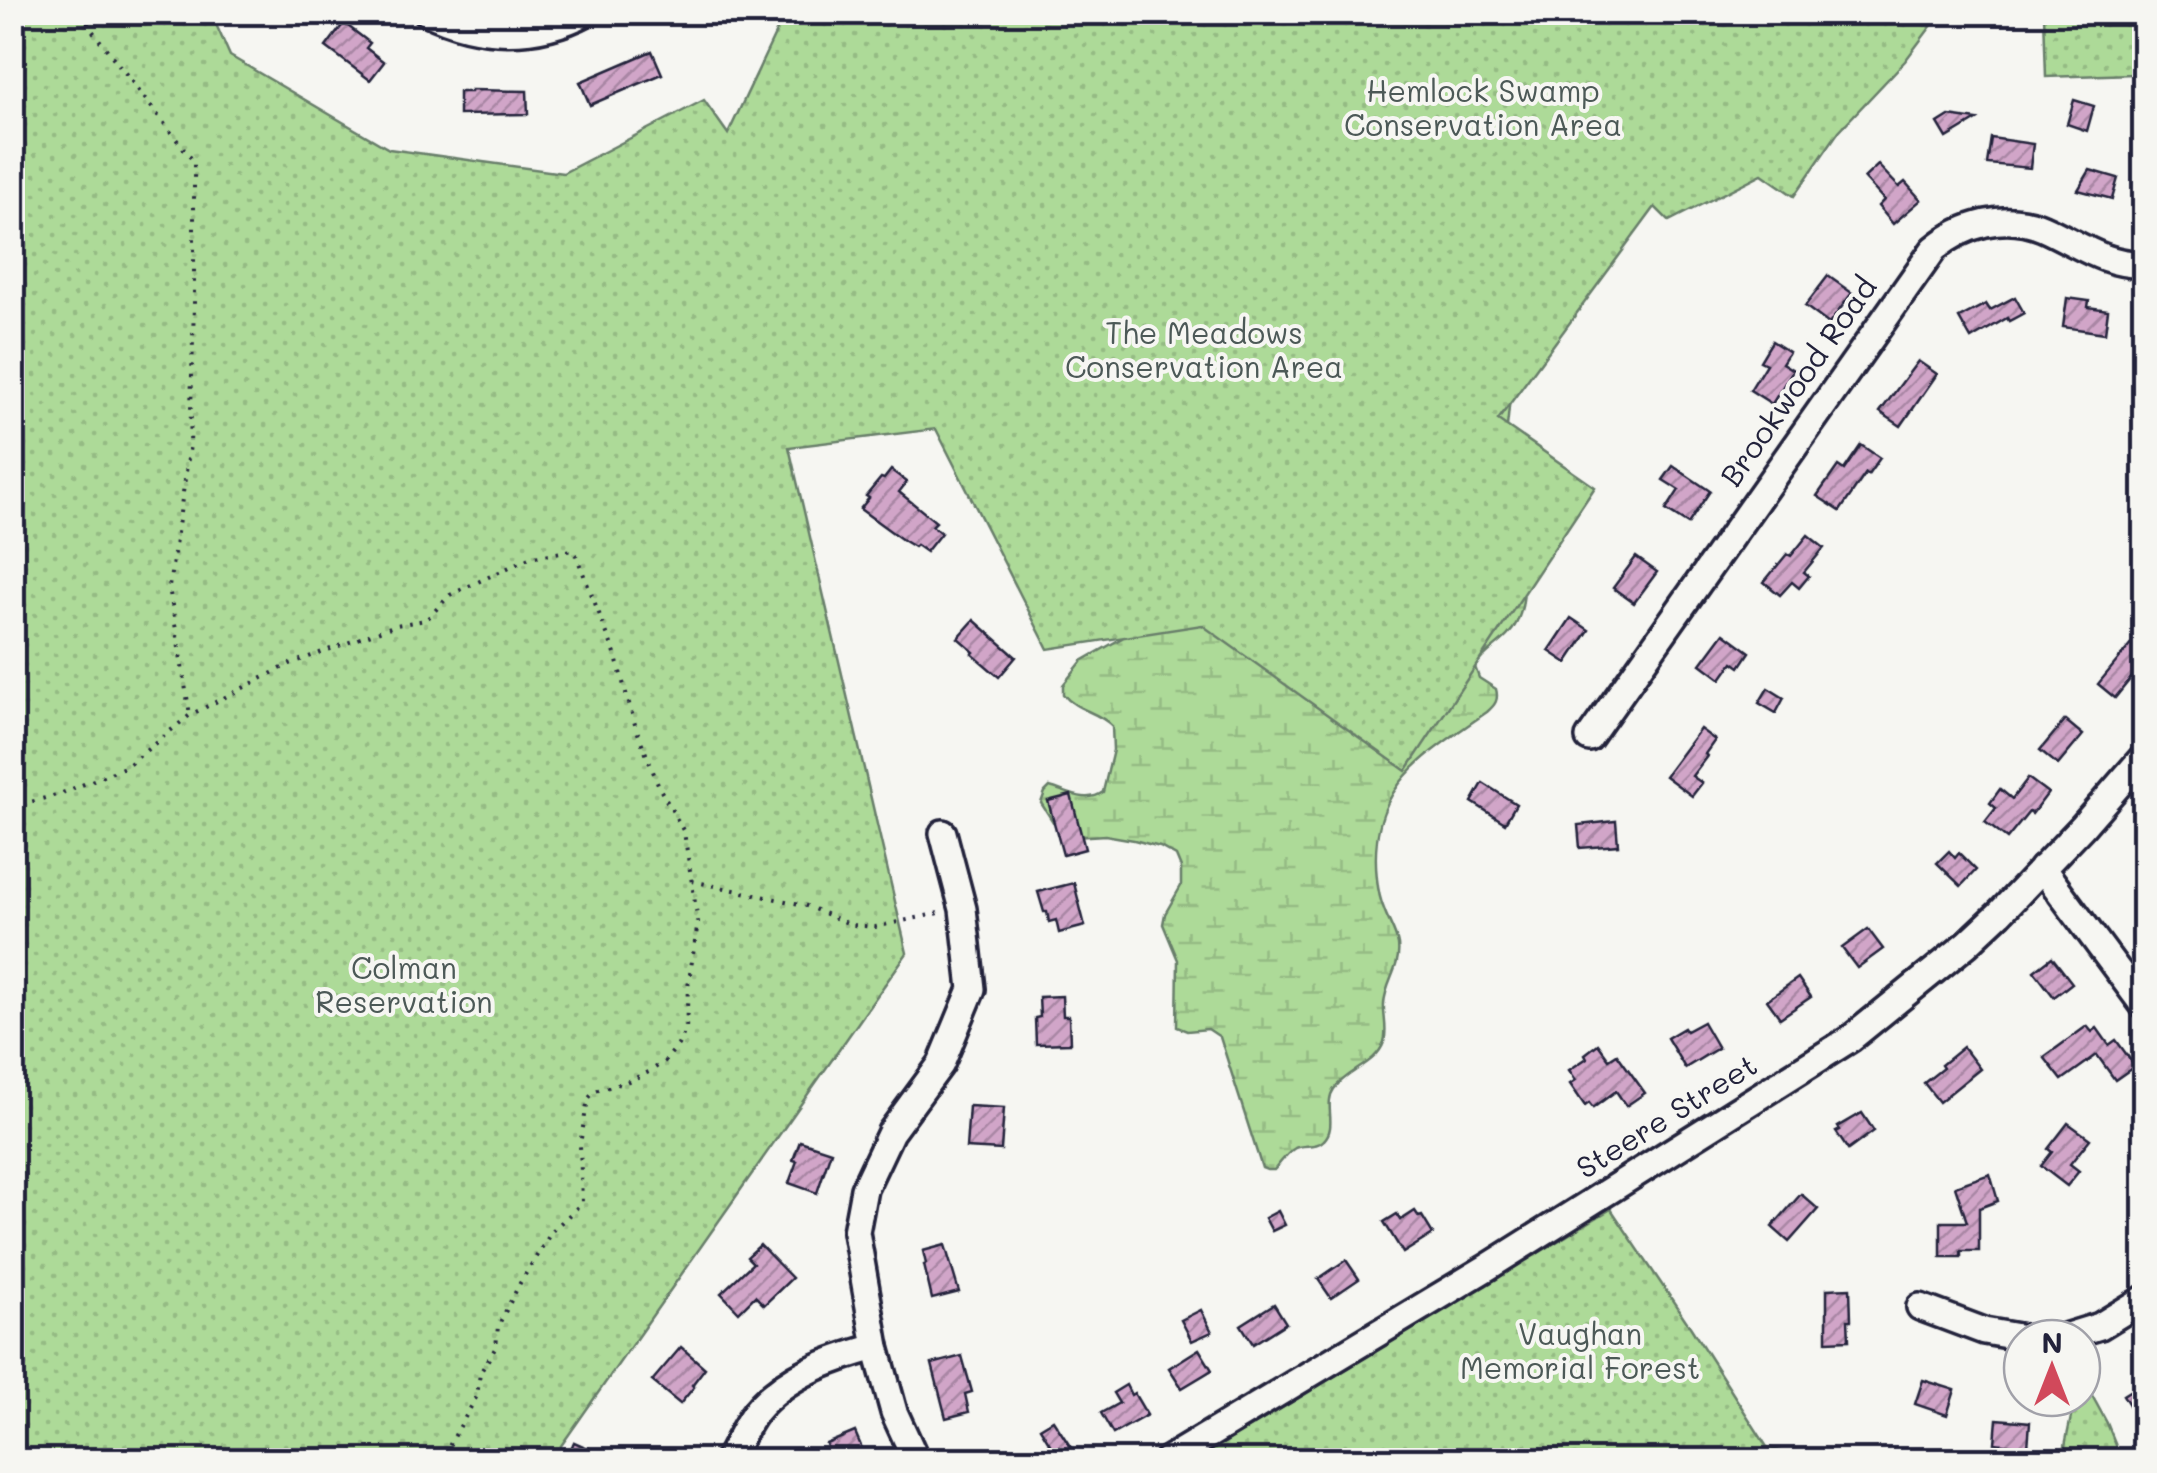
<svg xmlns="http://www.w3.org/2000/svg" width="2157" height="1473" font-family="Mali,sans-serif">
  <defs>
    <pattern id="wetland-marsh" width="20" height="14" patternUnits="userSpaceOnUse" patternTransform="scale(2.5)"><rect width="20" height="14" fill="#adda98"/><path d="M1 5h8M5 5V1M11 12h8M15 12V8" fill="none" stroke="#95bb84"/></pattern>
    <pattern id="park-dots" width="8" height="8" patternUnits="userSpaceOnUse" patternTransform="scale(2.5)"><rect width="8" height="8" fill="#adda98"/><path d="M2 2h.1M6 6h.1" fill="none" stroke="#95bb84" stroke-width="1.8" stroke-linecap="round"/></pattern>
    <pattern id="building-hatch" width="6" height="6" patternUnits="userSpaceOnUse" patternTransform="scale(2.5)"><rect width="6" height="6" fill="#d1a5c8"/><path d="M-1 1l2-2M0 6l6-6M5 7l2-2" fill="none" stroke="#a986a4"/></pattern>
  </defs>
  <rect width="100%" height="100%" fill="#f6f6f2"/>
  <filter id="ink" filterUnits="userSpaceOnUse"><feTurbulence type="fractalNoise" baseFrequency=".01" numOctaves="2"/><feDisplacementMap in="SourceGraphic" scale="20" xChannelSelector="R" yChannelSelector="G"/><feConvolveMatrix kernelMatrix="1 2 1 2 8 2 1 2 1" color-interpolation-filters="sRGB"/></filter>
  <g filter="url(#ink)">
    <!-- wetland -->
    <path fill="url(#wetland-marsh)" stroke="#687e6a" stroke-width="2.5" d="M1510,388C1510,419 1501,454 1504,483C1508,527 1537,578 1517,622C1508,642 1486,649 1475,667L1479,678L1496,689C1499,700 1495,705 1487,712C1421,758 1367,788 1377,879C1378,889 1380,900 1384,909C1388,921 1396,933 1398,945C1401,967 1385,983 1384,1004C1383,1016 1388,1030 1384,1042C1376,1065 1347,1070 1334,1089C1323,1104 1338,1126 1324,1140C1317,1148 1304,1144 1295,1148C1288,1152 1280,1163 1274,1170H1267L1262,1168L1220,1037L1208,1029L1187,1031L1177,1027L1178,960L1163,924L1165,914L1181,886V868L1176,856L1160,847L1134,840L1105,835L1074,837L1053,822L1041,803L1045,792L1050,787C1068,792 1087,804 1103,792L1113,750L1112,726C1098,711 1076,711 1063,694V685L1082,661L1122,638L1176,589Z"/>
    <!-- park -->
    <g fill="url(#park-dots)" stroke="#687e6a" stroke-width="2.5">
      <path d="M12,13H211L230,56L389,149L563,173L704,100L728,134L785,13H1941L1905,61L1839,131L1794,196L1762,174L1669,221L1655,207L1498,420L1595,487L1406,771L1202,625L1048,649L936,429L789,447L907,953L551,1460H13Z"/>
      <path d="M2044,13H2144V58L2134,59L2133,74L2046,77Z"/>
      <path d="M1611,1209L1689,1325L1767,1447L1809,1460H1196Z"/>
      <path d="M2082,1377L2107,1423L2122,1460H2062L2075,1398H2082Z"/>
    </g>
    <!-- building -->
    <g fill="url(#building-hatch)" stroke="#22223b" stroke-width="2.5">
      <path d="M344,23L370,43L366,48L384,62L370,80L326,47Z"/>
      <path d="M652,51L662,74L590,105L580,82Z"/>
      <path d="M471,90L527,91L528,114L459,115V92H471Z"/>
      <path d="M2074,100L2094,106L2087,131L2067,124Z"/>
      <path d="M1949,116L1977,120L1947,138L1938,123Z"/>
      <path d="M1991,138L2033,144L2030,168L1987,164Z"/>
      <path d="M1878,165L1899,187L1905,182L1921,200L1893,224L1878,206L1884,200L1864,178Z"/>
      <path d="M2090,170L2118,178L2112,199L2078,190Z"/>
      <path d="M1828,276L1852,293L1829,324L1805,306Z"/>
      <path d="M2015,297L2024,313L2009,321L2007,318L1971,339L1959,318L1986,304L1990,310Z"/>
      <path d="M2067,298L2089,301L2088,307L2108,310L2105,333L2063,327Z"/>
      <path d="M1772,341L1789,352L1782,363L1793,370L1772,404L1750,390L1766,364L1760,361Z"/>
      <path d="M1918,361L1937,374L1901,426L1880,412Z"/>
      <path d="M1861,445L1880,458L1868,475L1866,473L1840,511L1817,496L1838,466L1844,470Z"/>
      <path d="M1673,466L1710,491L1688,524L1666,510L1679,490L1663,480Z"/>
      <path d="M891,470L907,482L899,492L936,522L932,526L941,533L926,552L916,545L914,547L904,541L860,509L869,498L866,496L881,478L884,479Z"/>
      <path d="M1808,535L1824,548L1804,572L1809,576L1799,588L1792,582L1780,595L1764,582L1787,554L1791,556Z"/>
      <path d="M1636,557L1657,572L1634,603L1613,588Z"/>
      <path d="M1571,618L1589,630L1567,663L1549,651Z"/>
      <path d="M974,620L1016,657L999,677L972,654L974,652L958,638Z"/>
      <path d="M1724,633L1750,652L1740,667L1733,662L1721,679L1701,664Z"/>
      <path d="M2132,643L2144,653V662L2115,698L2098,684Z"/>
      <path d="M1768,688L1784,698L1776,713L1759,703Z"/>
      <path d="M2065,720L2083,735L2058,765L2040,750Z"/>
      <path d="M1700,729L1715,740L1705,754L1707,756L1692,776L1702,783L1692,796L1665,776Z"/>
      <path d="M2028,778L2048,793L2032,814L2029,812L2007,839L1985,822L1996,808L1990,803L2000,789L2012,799Z"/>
      <path d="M1483,783L1516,804L1505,823L1472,802Z"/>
      <path d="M1071,795L1085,849L1063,855L1048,801Z"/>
      <path d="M1616,821L1618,845L1580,848L1578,825Z"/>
      <path d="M1949,851L1955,858L1959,853L1976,870L1961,886L1937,863Z"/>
      <path d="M1074,883L1085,926L1059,933L1056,920L1049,922L1047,912H1044L1038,892Z"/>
      <path d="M1868,929L1883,949L1857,968L1842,948Z"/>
      <path d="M2052,957L2072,983L2054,997L2034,971Z"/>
      <path d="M1798,978L1811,997L1780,1018L1767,1000Z"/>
      <path d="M1062,996L1063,1016H1069L1070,1043L1036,1044L1035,1018L1040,1017L1039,997Z"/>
      <path d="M1703,1022L1718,1048L1685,1068L1667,1038L1684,1028L1686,1031Z"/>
      <path d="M2087,1026L2092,1032L2097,1028L2109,1045L2116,1040L2135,1066L2115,1080L2097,1055L2062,1080L2044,1057Z"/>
      <path d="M1598,1044L1609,1059L1617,1054L1645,1093L1626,1106L1616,1091L1593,1108L1589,1103L1585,1106L1570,1084L1576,1080L1569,1070L1587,1058L1585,1054Z"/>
      <path d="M1963,1047L1980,1069L1939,1102L1924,1083L1943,1068L1941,1065Z"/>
      <path d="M969,1106L1004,1108L1001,1150L966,1148Z"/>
      <path d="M1862,1113L1874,1131L1848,1150L1836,1132L1840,1130L1838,1127Z"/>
      <path d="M2068,1123L2090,1139L2070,1164L2079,1171L2067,1186L2041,1166L2052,1152L2048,1149Z"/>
      <path d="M800,1141L831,1151L817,1193L789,1183L797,1161L793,1160Z"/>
      <path d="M1990,1174L1998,1201L1979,1208V1251H1961V1257H1941V1222H1967L1955,1186Z"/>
      <path d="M1801,1194L1818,1209L1789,1242L1772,1227Z"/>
      <path d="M1278,1211L1285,1225L1272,1231L1265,1218Z"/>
      <path d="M1415,1211L1419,1217L1422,1216L1433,1234L1403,1253L1384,1222L1397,1214L1401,1220Z"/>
      <path d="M760,1245L792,1278L764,1305L755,1296L739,1312L721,1293L753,1263L747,1257Z"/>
      <path d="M945,1245L959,1292L932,1299L924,1265L926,1264L923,1251Z"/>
      <path d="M1346,1260L1359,1279L1331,1298L1318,1279Z"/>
      <path d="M1850,1288L1851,1320H1848L1849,1340L1827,1341V1289Z"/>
      <path d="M1274,1304L1286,1323L1253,1344L1241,1325Z"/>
      <path d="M1201,1310L1212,1332L1192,1341L1181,1320Z"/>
      <path d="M681,1347L705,1368L692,1385L694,1387L680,1404L652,1381Z"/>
      <path d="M1199,1349L1212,1370L1182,1388L1169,1368Z"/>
      <path d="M962,1356L972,1392L965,1394L969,1412L946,1418L932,1364Z"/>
      <path d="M1923,1380L1955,1390L1947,1415L1915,1404Z"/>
      <path d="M2144,1382V1407L2134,1413L2123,1395Z"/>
      <path d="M1126,1385L1131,1395L1134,1393L1147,1415L1113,1434L1101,1413L1119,1403L1113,1393Z"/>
      <path d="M1997,1419L2030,1422L2028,1447L1995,1443Z"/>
      <path d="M1053,1420L1079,1460H1024L1050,1444L1040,1428Z"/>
      <path d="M855,1432L867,1460H832L826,1444Z"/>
      <path d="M574,1442L615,1460H566Z"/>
    </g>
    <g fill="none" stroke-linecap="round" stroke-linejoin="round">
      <!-- minor casing -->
      <g stroke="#22223b" stroke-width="32">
        <g id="minor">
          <path d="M427,12C478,37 536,39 587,12"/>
          <path d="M1589,738L1934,249C1964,224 2005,212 2043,228C2077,243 2106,266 2144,264"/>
          <path d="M2042,868L2144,1006"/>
          <path d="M1920,1307L1984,1331L2024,1338"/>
          <path d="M2061,1338L2100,1326L2144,1299"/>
          <path d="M728,1460C737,1445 745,1425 756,1411C786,1375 832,1359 876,1347"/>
          <path d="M916,1460L894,1412L876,1347L856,1232L864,1189L891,1132L941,1064L972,989L963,909L943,833"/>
          <path d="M1167,1460L1488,1267L1850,1039L1967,944L2000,913L2082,827L2144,756"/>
        </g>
      </g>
      <!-- path -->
      <g stroke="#22223b" stroke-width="4" stroke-dasharray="2.5 8" stroke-linecap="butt">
        <path d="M87,12L88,25L194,162V304L190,445L169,587L190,715"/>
        <path d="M12,807L60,794L127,766L190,715L290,664L396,625L426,620L450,595L529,558L572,550L576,555L615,654L636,728L660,789L684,832L698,922L688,987L686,1029L678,1045L665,1061L649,1072L626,1082L595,1091L588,1099L580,1144L582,1203L552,1231L520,1283L498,1326L496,1347L480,1373L477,1396L449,1446L448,1460"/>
        <path d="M692,881L804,905L852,925L875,927L944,912"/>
      </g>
      <!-- minor -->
      <use href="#minor" stroke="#f6f6f2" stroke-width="25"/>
    </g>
  </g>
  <g text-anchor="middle" stroke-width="8" stroke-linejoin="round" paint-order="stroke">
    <!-- park labels -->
    <g font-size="30" fill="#4c5957" stroke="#f6f6f2">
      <text x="1483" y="102">Hemlock Swamp<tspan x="1483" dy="34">Conservation Area</tspan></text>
      <text x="1204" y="344">The Meadows<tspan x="1204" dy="34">Conservation Area</tspan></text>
      <text x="404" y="979">Colman<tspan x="404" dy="34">Reservation</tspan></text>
      <text x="1580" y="1345">Vaughan<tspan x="1580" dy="34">Memorial Forest</tspan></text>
    </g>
    <!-- street labels -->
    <g font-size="30" fill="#22223b" stroke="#f6f6f2">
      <text transform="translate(1799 382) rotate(-55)" y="10">Brookwood Road</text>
      <text transform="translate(1667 1117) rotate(-32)" y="10">Steere Street</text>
    </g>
  </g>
  <!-- margin -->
  <rect width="2157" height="1473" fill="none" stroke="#f6f6f2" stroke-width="50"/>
  <rect x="25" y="25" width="2107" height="1423" fill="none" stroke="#22223b" stroke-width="4" filter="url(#ink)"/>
  <!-- north arrow -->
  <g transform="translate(2052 1368)"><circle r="48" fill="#f6f6f2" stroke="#a1a1a9" stroke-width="2.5"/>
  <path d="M0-8L18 38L0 25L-18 38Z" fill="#d1495b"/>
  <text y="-15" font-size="28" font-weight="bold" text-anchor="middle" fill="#22223b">N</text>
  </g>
</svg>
